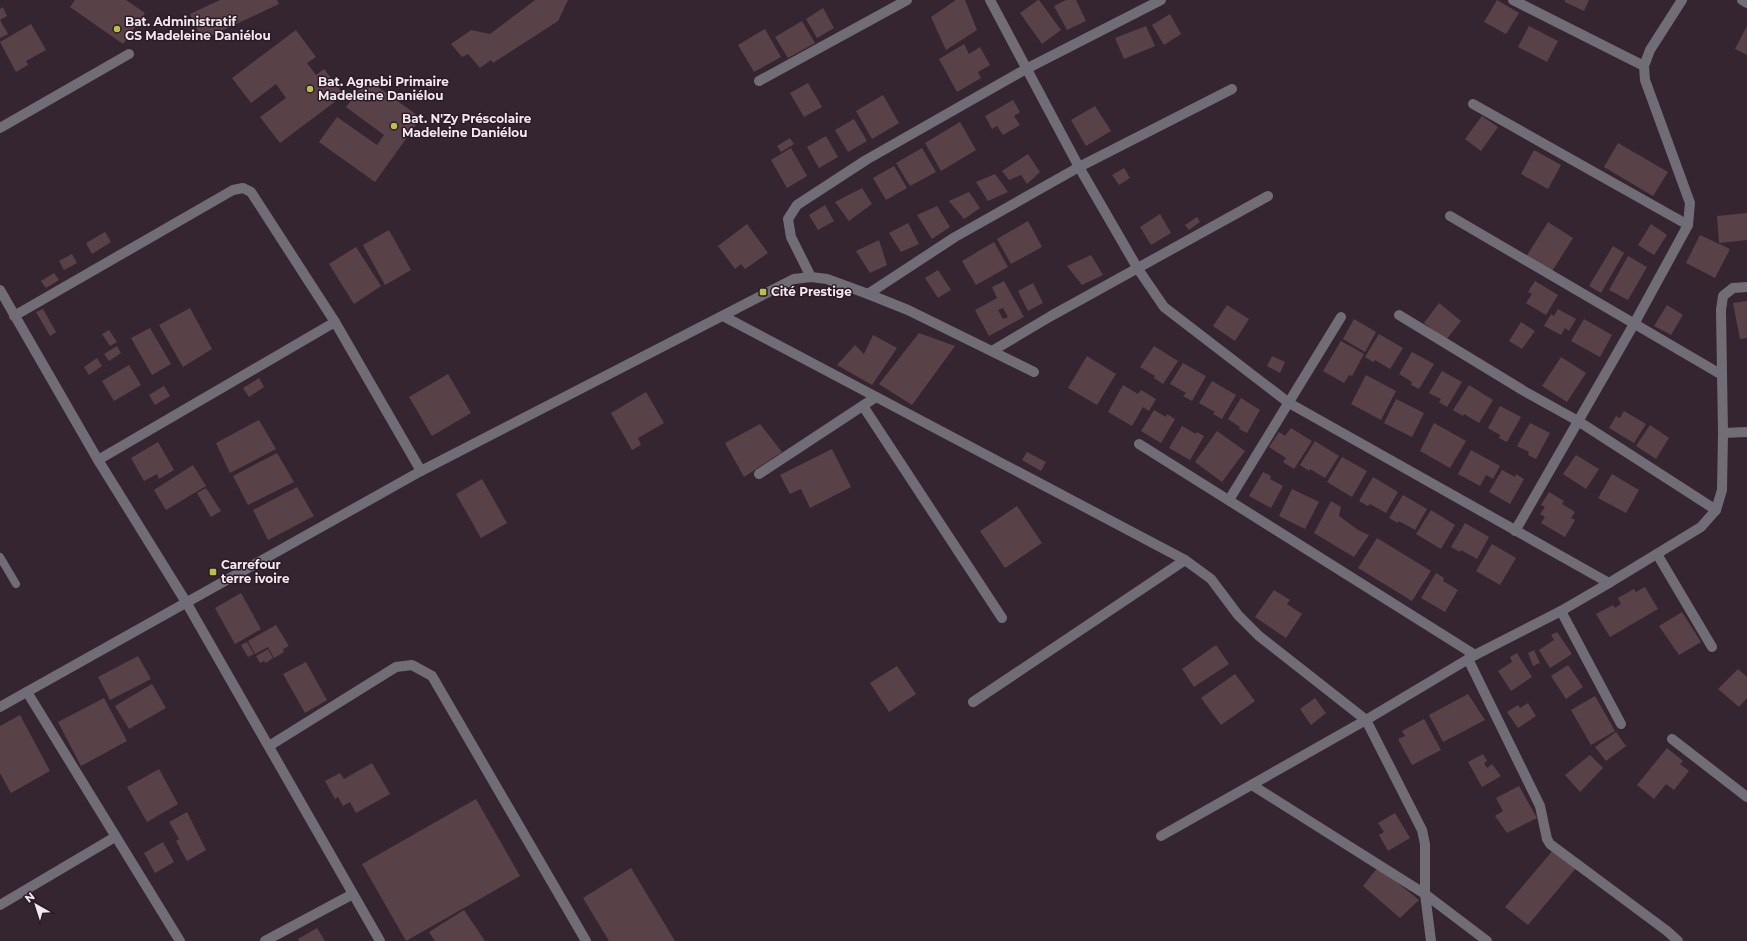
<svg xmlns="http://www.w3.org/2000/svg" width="1747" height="941" font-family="Montserrat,sans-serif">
  <rect width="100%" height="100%" fill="#352531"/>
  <!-- building -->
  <g fill="#584247" fill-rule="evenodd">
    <path d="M75,0H126L145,13L123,44L70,7Z"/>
    <path d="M220,0H277L279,4L202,40L190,14Z"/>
    <path d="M535,0H568L558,21L493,63L491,60L480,68L468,54L462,57L451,44L471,30L490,34Z"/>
    <path d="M956,0H965L977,30L946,50L931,17Z"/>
    <path d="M1038,0H1039L1061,30L1042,44L1020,13Z"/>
    <path d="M1066,0H1076L1086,21L1067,30L1054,6Z"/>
    <path d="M1497,0L1519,13L1506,34L1484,22Z"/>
    <path d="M1565,0H1589L1584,11L1565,2Z"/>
    <path d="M3,7L7,16L0,20V9Z"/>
    <path d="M823,8L834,28L817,38L806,19Z"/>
    <path d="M1170,14L1181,34L1164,45L1152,25Z"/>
    <path d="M0,20L8,34L0,38Z"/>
    <path d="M802,21L815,43L788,58L775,37Z"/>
    <path d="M31,24L46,50L26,61L28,65L16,72L0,42Z"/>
    <path d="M1146,26L1155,46L1124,59L1115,38Z"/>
    <path d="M1529,26L1558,41L1547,62L1518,47Z"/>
    <path d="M1747,26V55L1735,49Z"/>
    <path d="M765,29L781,57L754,72L738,45Z"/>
    <path d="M296,30L316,57L307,63L316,75L324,69L344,95L280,143L260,117L286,98L276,84L251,103L232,78Z"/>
    <path d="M964,44L969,54L980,47L990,65L978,72L981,78L957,92L939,59Z"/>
    <path d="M367,79L421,118L375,182L319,142L337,117L377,145L384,135L346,107Z"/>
    <path d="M808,83L822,107L804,117L790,93Z"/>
    <path d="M883,95L899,123L872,139L856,111Z"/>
    <path d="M1013,100L1020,112L1014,116L1020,125L1003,135L997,126L992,129L985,116Z"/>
    <path d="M1095,106L1111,131L1086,146L1071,120Z"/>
    <path d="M1482,116L1498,127L1481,151L1465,139Z"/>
    <path d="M854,119L867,141L848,152L835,130Z"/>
    <path d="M960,122L976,150L941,171L925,143Z"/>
    <path d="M826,136L838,157L819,168L807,147Z"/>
    <path d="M790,138L794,144L781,152L777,146Z"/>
    <path d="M1618,143L1668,172L1653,196L1604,167Z"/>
    <path d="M791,148L807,176L787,188L771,160Z"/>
    <path d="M922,148L936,172L910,186L896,163Z"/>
    <path d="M1534,150L1561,165L1548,189L1521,174Z"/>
    <path d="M1028,154L1040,172L1027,184L1021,175L1009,180L1002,171Z"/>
    <path d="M894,166L907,188L886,200L873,178Z"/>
    <path d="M1124,168L1130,178L1119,185L1112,175Z"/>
    <path d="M995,174L1008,192L988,201L976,182Z"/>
    <path d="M862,188L872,204L849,221L835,202Z"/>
    <path d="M969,192L980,208L964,219L949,201Z"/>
    <path d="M825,205L834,221L818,230L809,215Z"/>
    <path d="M937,206L950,227L932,239L917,215Z"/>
    <path d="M1747,213V240L1719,243L1717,216Z"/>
    <path d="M1160,214L1171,233L1151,245L1140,227Z"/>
    <path d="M1197,217L1200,222L1189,230L1185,225Z"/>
    <path d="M1028,221L1042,247L1011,264L997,239Z"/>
    <path d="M1548,222L1573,238L1551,273L1526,257Z"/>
    <path d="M908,223L919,244L901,252L889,233Z"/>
    <path d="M747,224L768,253L745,269L741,264L735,269L718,246Z"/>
    <path d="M1651,224L1667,235L1654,255L1638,245Z"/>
    <path d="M389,230L411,270L385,285L363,245Z"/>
    <path d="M105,232L111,242L92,254L86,243Z"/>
    <path d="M1700,235L1730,249L1715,278L1686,263Z"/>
    <path d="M879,240L887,265L870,273L856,251Z"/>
    <path d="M994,242L1008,267L976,285L962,261Z"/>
    <path d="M1613,246L1624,253L1601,293L1589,286Z"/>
    <path d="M356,247L381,286L354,304L329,264Z"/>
    <path d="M72,254L77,263L64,270L59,261Z"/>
    <path d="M1091,255L1103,275L1082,285L1067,266Z"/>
    <path d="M1628,256L1647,267L1628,300L1609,290Z"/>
    <path d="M938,270L951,290L938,298L925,278Z"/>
    <path d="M54,273L59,280L46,288L41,281Z"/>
    <path d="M1004,281L1024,317L989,336L975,310L997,298L992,287ZM1003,308L1008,317L1003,319L998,310Z"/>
    <path d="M1535,281L1558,295L1546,315L1526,303L1532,294L1528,292Z"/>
    <path d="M1033,283L1043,303L1028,311L1018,291Z"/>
    <path d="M1747,301V338L1740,339L1733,303Z"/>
    <path d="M1439,303L1461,321L1446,340L1424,323Z"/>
    <path d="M1227,305L1249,319L1235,341L1213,326Z"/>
    <path d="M1667,305L1683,315L1671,335L1654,326Z"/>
    <path d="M190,308L212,349L183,367L159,325Z"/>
    <path d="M43,309L56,332L50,336L36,312Z"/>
    <path d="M1558,309L1576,319L1569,331L1565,328L1561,335L1544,326L1551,314L1554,316Z"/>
    <path d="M1354,319L1376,332L1365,352L1343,339Z"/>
    <path d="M1584,319L1612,335L1600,357L1571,341Z"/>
    <path d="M1521,322L1535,331L1522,349L1509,341Z"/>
    <path d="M150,328L171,364L152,375L131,338Z"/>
    <path d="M109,330L117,342L110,346L102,334Z"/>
    <path d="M919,333L955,346L912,405L879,384Z"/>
    <path d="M1379,334L1403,348L1390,369L1375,360L1373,362L1365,357Z"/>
    <path d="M873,335L897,348L872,385L837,365L855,345L864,354Z"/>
    <path d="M1341,341L1364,354L1352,376L1349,375L1344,383L1323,371Z"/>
    <path d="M117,346L121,353L109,361L104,354Z"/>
    <path d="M1154,346L1178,361L1163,384L1154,378L1155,376L1140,367Z"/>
    <path d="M1412,352L1434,364L1419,389L1411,385L1412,382L1399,374Z"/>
    <path d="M1087,356L1116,374L1097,405L1068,388Z"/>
    <path d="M1272,356L1285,362L1280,373L1267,366Z"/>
    <path d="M1561,357L1586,373L1567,402L1542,386Z"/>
    <path d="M97,358L102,366L89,375L84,367Z"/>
    <path d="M1183,363L1206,376L1192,401L1183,396L1186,393L1170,384Z"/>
    <path d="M129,365L141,385L114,401L102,381Z"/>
    <path d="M1442,371L1462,382L1447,407L1439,402L1441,399L1429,393Z"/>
    <path d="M448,374L471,413L432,436L409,397Z"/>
    <path d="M1366,375L1396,391L1381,420L1351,404Z"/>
    <path d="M259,378L264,387L249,397L243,388Z"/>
    <path d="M1212,381L1236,395L1222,419L1213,414L1215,412L1199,403Z"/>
    <path d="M1123,385L1138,394L1141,390L1156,399L1149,411L1143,407L1132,426L1108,412Z"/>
    <path d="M1469,385L1493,400L1479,423L1464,414L1463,416L1453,410Z"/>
    <path d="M164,386L170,396L155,405L149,395Z"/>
    <path d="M646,392L664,423L638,438L641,445L632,450L611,413Z"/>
    <path d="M1241,398L1260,410L1247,433L1239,429L1240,427L1228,419Z"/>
    <path d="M1396,399L1424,413L1412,437L1384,423Z"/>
    <path d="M1500,406L1521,417L1507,442L1499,438L1500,435L1488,428Z"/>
    <path d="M1154,410L1166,417L1167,414L1175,419L1161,443L1141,431Z"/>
    <path d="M1624,411L1646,424L1634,443L1609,428L1616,416L1620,418Z"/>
    <path d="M259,420L276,449L230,473L216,443Z"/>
    <path d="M1434,423L1466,441L1450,468L1420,451Z"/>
    <path d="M1530,423L1550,433L1536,459L1528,455L1529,452L1517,446Z"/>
    <path d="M760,424L782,452L744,477L725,443Z"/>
    <path d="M1650,425L1669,438L1656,459L1636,446Z"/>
    <path d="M1182,426L1196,434L1197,432L1204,436L1190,460L1169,448Z"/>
    <path d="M1291,428L1312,441L1294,469L1283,462L1286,458L1269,447L1279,432L1285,436Z"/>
    <path d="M1217,431L1245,451L1222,482L1195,462Z"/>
    <path d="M1315,441L1339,456L1325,478L1310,469L1309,471L1300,465Z"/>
    <path d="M158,442L174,470L159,479L157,474L144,481L131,458Z"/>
    <path d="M832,449L851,487L810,508L801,489L790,494L780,475Z"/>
    <path d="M1471,450L1500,466L1493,479L1486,475L1480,486L1458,474Z"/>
    <path d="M1027,452L1046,462L1041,471L1022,460Z"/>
    <path d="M277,453L294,482L248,505L233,476Z"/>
    <path d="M1576,455L1599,469L1586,489L1563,474Z"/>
    <path d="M1342,457L1367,471L1352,497L1327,482Z"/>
    <path d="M193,465L206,486L166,510L154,490Z"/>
    <path d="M1502,470L1515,477L1516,474L1524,479L1510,504L1489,492Z"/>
    <path d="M1263,472L1271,476L1270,479L1283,486L1271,508L1249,496Z"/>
    <path d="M1612,474L1639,490L1626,513L1598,498Z"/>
    <path d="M1373,477L1398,492L1386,513L1370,504L1368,506L1359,501Z"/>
    <path d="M482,479L507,523L481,538L456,494Z"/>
    <path d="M297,487L314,516L268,540L253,510Z"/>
    <path d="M206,488L221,511L211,517L197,493Z"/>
    <path d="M1292,489L1319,502L1305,529L1279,516Z"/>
    <path d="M1549,492L1564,501L1562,504L1575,512L1571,518L1575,520L1565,537L1541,523L1545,517L1540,514L1545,507L1541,505Z"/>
    <path d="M1403,495L1427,509L1415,530L1399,521L1398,523L1389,518Z"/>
    <path d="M1331,501L1341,507L1339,516L1358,530L1369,535L1354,557L1314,533Z"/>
    <path d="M1017,506L1042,543L1005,568L980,531Z"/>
    <path d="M1431,510L1455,525L1441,549L1416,534Z"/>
    <path d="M1465,523L1489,537L1477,559L1461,550L1460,552L1451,547Z"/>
    <path d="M1377,538L1431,571L1412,601L1358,568Z"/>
    <path d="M1492,544L1516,558L1500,585L1476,571Z"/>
    <path d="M1436,573L1444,578L1443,581L1458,590L1445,612L1421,598Z"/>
    <path d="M1645,587L1658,609L1610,637L1596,614L1613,605L1615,608L1621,604L1618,598L1634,589L1636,592Z"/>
    <path d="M1274,590L1290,600L1287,604L1302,614L1286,638L1255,617Z"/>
    <path d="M241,593L261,629L235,644L215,608Z"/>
    <path d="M1682,612L1701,642L1679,655L1659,626Z"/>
    <path d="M276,625L289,646L283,649L284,652L274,658L268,647L255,654L248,641Z"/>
    <path d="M1557,632L1572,654L1550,668L1539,650L1554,640L1551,635Z"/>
    <path d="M247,642L254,654L248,657L241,645Z"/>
    <path d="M1216,645L1229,664L1194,687L1182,669Z"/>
    <path d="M268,649L273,658L266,663L264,661L260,663L256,656Z"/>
    <path d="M1534,650L1540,663L1533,666L1528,653Z"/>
    <path d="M1517,653L1532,677L1511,691L1498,671L1512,662L1510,657Z"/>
    <path d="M138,656L151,679L110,700L98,677Z"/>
    <path d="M306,662L327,700L305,713L283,674Z"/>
    <path d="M1568,665L1583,687L1566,699L1551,676Z"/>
    <path d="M897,666L916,694L889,712L870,683Z"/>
    <path d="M1738,669L1747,677V698L1739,707L1718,689Z"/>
    <path d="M1235,674L1255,701L1221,725L1201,698Z"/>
    <path d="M152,684L166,708L129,729L115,706Z"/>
    <path d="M1468,694L1485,720L1443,742L1429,715Z"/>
    <path d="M1595,696L1615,731L1591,745L1571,710Z"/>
    <path d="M104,698L127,741L81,766L58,722Z"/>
    <path d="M1315,698L1326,713L1311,725L1300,709Z"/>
    <path d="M1528,703L1536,716L1518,728L1507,712L1518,705L1520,708Z"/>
    <path d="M20,715L50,771L11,793L0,773V726Z"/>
    <path d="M1424,719L1441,750L1412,765L1398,739L1405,736L1402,731Z"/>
    <path d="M1616,732L1626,746L1606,761L1595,747Z"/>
    <path d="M1667,748L1683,761L1680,764L1689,771L1674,790L1666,784L1654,799L1637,785Z"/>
    <path d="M1483,754L1487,761L1484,763L1487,768L1492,764L1501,776L1482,787L1468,762Z"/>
    <path d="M1590,755L1603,768L1580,792L1565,775Z"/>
    <path d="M372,763L390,794L356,813L350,802L343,806L338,797L335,799L325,781L340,773L344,779Z"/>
    <path d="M159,769L178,804L147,822L127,787Z"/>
    <path d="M1519,786L1537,818L1507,833L1495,816L1503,811L1496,798Z"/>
    <path d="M476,799L520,876L406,941L362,864Z"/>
    <path d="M187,812L206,850L187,861L176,841L179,839L169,822Z"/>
    <path d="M1395,813L1410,838L1388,851L1379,835L1384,832L1378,823Z"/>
    <path d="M163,842L174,862L155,873L144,853Z"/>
    <path d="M1554,849L1576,868L1528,925L1505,907Z"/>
    <path d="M1378,867L1419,900L1400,918L1363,886Z"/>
    <path d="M631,868L675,941H609L583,898Z"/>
    <path d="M464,910L485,941H435L429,932Z"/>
    <path d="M317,928L325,941H299L298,939Z"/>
  </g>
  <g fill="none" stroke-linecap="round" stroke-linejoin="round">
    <!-- service -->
    <path stroke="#716d76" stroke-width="8" d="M0,557L16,584"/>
    <!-- minor -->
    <g stroke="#716d76" stroke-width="10">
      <path d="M990,0L1079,167L1138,269L1164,307L1289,403L1609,583"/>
      <path d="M1513,0L1644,66"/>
      <path d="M1742,0L1747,3"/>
      <path d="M759,81L907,0"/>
      <path d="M1473,104L1688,225"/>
      <path d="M0,128L129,54"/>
      <path d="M1450,216L1722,375"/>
      <path d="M811,277L791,237L788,219L797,205L866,160L1026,69L1161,0"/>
      <path d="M0,290L98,460L186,602L380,941"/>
      <path d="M868,294L955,237L1079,167L1232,89"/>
      <path d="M1399,315L1524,391L1578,421L1716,510"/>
      <path d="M14,316L233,190L243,188L251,192L335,322L421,471"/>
      <path d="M723,316L1185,560L1211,579L1238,615L1259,636L1366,720L1475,655L1561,611L1609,583L1701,527L1716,510L1722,490L1723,433L1721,310L1723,296L1733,288L1747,287"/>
      <path d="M992,351L1051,316L1268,196"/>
      <path d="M863,406L1002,618"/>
      <path d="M1723,433L1747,432"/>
      <path d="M1139,444L1475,655"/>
      <path d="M98,460L335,322"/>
      <path d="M759,474L876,397"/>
      <path d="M1229,500L1341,317"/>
      <path d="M1515,531L1634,324L1688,225L1690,203L1645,80L1644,66L1650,50L1682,0"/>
      <path d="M1657,554L1712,647"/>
      <path d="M1561,611L1621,724"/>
      <path d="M1468,659L1540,806L1547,839L1550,844L1667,931L1678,941"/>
      <path d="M27,692L180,941"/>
      <path d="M973,702L1185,560"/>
      <path d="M0,707L421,471L794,279L811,277L827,279L868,294L908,310L1034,372"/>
      <path d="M1672,739L1747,797"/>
      <path d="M269,746L396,667L412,665L432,676L586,941"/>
      <path d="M1252,785L1425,894L1431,941"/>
      <path d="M1161,836L1366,720L1422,830L1425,844V894L1487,941"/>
      <path d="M0,905L115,837"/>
      <path d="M265,941L353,894"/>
    </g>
  </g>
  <!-- markers -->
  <g fill="#b8c147" stroke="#2b1b27" stroke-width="1.5">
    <circle cx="117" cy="29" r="4"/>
    <circle cx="310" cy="89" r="4"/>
    <circle cx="394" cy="126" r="4"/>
    <rect x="759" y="288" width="8" height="8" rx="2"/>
    <rect x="209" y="568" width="8" height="8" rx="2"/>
  </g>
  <g text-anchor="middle" stroke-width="3" stroke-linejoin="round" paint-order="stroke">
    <!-- poi labels -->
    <g font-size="12" font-weight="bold" fill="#f3e8ef" stroke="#2b1b27" text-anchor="start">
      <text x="125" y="26">Bat. Administratif<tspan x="125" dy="14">GS Madeleine Daniélou</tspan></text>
      <text x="318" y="86">Bat. Agnebi Primaire<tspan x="318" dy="14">Madeleine Daniélou</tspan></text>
      <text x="402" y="123">Bat. N'Zy Préscolaire<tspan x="402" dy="14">Madeleine Daniélou</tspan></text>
      <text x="771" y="296">Cité Prestige</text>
      <text x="221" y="569">Carrefour<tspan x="221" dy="14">terre ivoire</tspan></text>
    </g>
  </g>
  <!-- north arrow -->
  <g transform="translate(36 905) rotate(321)" stroke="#2b1b27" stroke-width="3" paint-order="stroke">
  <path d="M0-3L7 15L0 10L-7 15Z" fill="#f3e8ef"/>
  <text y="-6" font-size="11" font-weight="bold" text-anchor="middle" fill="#f3e8ef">N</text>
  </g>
</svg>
